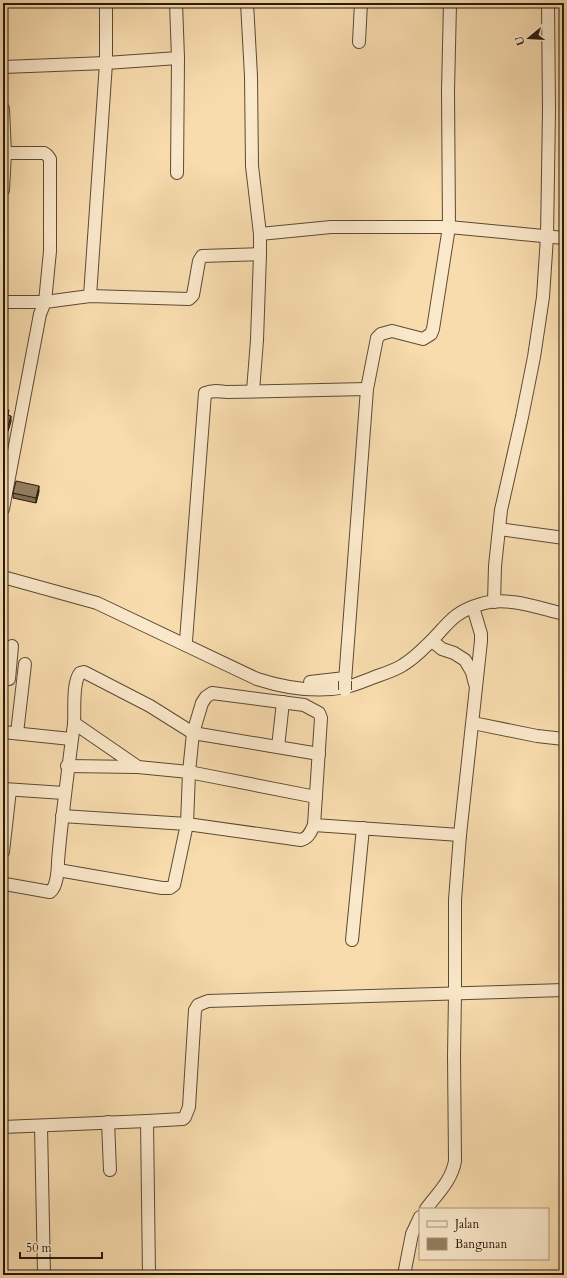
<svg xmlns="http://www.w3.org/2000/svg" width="567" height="1278" font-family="Cardo,serif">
  <rect width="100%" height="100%" fill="#f8dcae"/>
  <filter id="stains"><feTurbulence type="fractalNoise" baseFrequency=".005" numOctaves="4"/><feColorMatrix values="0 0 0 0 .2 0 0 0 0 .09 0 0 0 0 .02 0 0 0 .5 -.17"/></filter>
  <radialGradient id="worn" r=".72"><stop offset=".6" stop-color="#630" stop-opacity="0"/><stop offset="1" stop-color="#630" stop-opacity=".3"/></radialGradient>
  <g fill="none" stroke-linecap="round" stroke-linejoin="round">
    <!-- street casing -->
    <g stroke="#5c4a34" stroke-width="14">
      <g id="street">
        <path d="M176,3L178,58L177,173"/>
        <path d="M247,3L251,76L252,166L260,234V254L257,340L253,391"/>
        <path d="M359,42L361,3"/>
        <path d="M3,67L106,63L178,58"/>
        <path d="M3,109L5,153L3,190"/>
        <path d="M260,234L331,227H449L564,238"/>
        <path d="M90,296L106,63V3"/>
        <path d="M3,302H45L50,251V159L47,155L44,153H5"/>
        <path d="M3,509L40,314L45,302L90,296L189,299L193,295L199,261L202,256L260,254"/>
        <path d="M499,529L564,538"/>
        <path d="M3,577L97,603L257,679C285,688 316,693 346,687C355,685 364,681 372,678C382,674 394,671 403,665C411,660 419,653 426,646C447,627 450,613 481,604C508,596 538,608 564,614"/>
        <path d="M494,602L495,566L501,510L522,417L534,357L543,297L547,237L549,110L548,3"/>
        <path d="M186,641L205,393C213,390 219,391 227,392L367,389"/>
        <path d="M432,641L442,649L454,653L465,660L472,672L475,684"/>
        <path d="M9,679L12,646"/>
        <path d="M345,681L367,389L377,338L381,334L392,331L423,339L431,334L433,329L449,227L448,91L450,3"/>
        <path d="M310,682L345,678"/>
        <path d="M212,693L304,705L319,713L321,718L314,825C311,831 309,838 301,840L187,824L189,772L193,733L202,703L206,697Z"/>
        <path d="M74,723L138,767"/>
        <path d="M473,723L537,736L564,739"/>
        <path d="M3,732L71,739"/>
        <path d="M17,733L25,664"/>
        <path d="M278,747L283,702"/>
        <path d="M67,766L138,767L189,772L316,797"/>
        <path d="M4,789L64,793"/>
        <path d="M314,825L460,835"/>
        <path d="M3,852L10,790"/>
        <path d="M58,870L162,888H170L174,885L187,824L62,816"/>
        <path d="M3,882L5,884L50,892C57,887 58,869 58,861C62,814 68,770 74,724C75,711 72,683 80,673L84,672L88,674L150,706L193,733L319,754"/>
        <path d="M352,940L363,828"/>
        <path d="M147,1121L149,1275"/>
        <path d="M108,1122L110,1170"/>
        <path d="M41,1126L44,1275"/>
        <path d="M3,1127L147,1121L183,1119L185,1117L189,1107L195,1010L198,1005L208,1001L564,990"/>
        <path d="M426,1209C437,1194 452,1180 455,1161L454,1056L455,994V900L460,835L481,641V634L473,607"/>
        <path d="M404,1275L412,1234L420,1217"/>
      </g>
    </g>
    <!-- street -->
    <use href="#street" stroke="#fae8ca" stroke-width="12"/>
    <!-- street-bridge casing -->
    <g stroke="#5c4a34" stroke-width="14" stroke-linecap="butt">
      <path id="street-bridge" d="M345,681V690"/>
    </g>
    <!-- street-bridge -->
    <use href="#street-bridge" stroke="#fae8ca" stroke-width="12"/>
  </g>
  <!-- wall -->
  <g fill="#7f6d53" stroke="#281a0b">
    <path d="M3,409L9,415L11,421L8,431H5L4,437L3,436Z"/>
    <path d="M39,491L36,503L13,498V493Z"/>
  </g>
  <!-- shaded-wall -->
  <g fill="#685943" stroke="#281a0b">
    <path d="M11,416V421L8,431V426Z"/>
    <path d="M39,486V491L36,503V498Z"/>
  </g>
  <!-- building -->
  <g fill="#947f60" stroke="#281a0b">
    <path d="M3,409L9,410L8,415L11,416L8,426L5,425L4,432L3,431Z"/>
    <path d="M16,481L39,486L36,498L13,493Z"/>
  </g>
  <!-- margin -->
  <rect width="567" height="1278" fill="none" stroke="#f8dcae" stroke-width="16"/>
  <rect x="4" y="4" width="559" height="1270" fill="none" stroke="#281a0b" stroke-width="2"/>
  <rect x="8" y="8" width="551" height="1262" fill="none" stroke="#281a0b"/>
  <!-- legend -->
  <rect x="419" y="1208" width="130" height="52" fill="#fae8ca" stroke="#a6967e"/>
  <rect x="427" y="1221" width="20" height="6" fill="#fae8ca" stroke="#a6967e"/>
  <text x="455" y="1228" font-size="12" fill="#281a0b">Jalan</text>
  <rect x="427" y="1238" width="20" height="12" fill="#947f60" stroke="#a6967e"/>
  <text x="455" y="1248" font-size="12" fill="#281a0b">Bangunan</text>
  <!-- north arrow -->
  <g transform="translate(529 38) rotate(252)" stroke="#fae8ca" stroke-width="3" paint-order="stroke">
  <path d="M0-3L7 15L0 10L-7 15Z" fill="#281a0b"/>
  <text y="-6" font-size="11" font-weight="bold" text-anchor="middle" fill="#281a0b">U</text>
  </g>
  <!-- scale -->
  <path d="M20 1252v6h82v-6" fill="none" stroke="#281a0b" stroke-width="2"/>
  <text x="26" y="1252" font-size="12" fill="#281a0b" stroke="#fae8ca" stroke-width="3" paint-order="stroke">50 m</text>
  <rect width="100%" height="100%" filter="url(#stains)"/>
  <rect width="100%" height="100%" fill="url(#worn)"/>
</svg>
